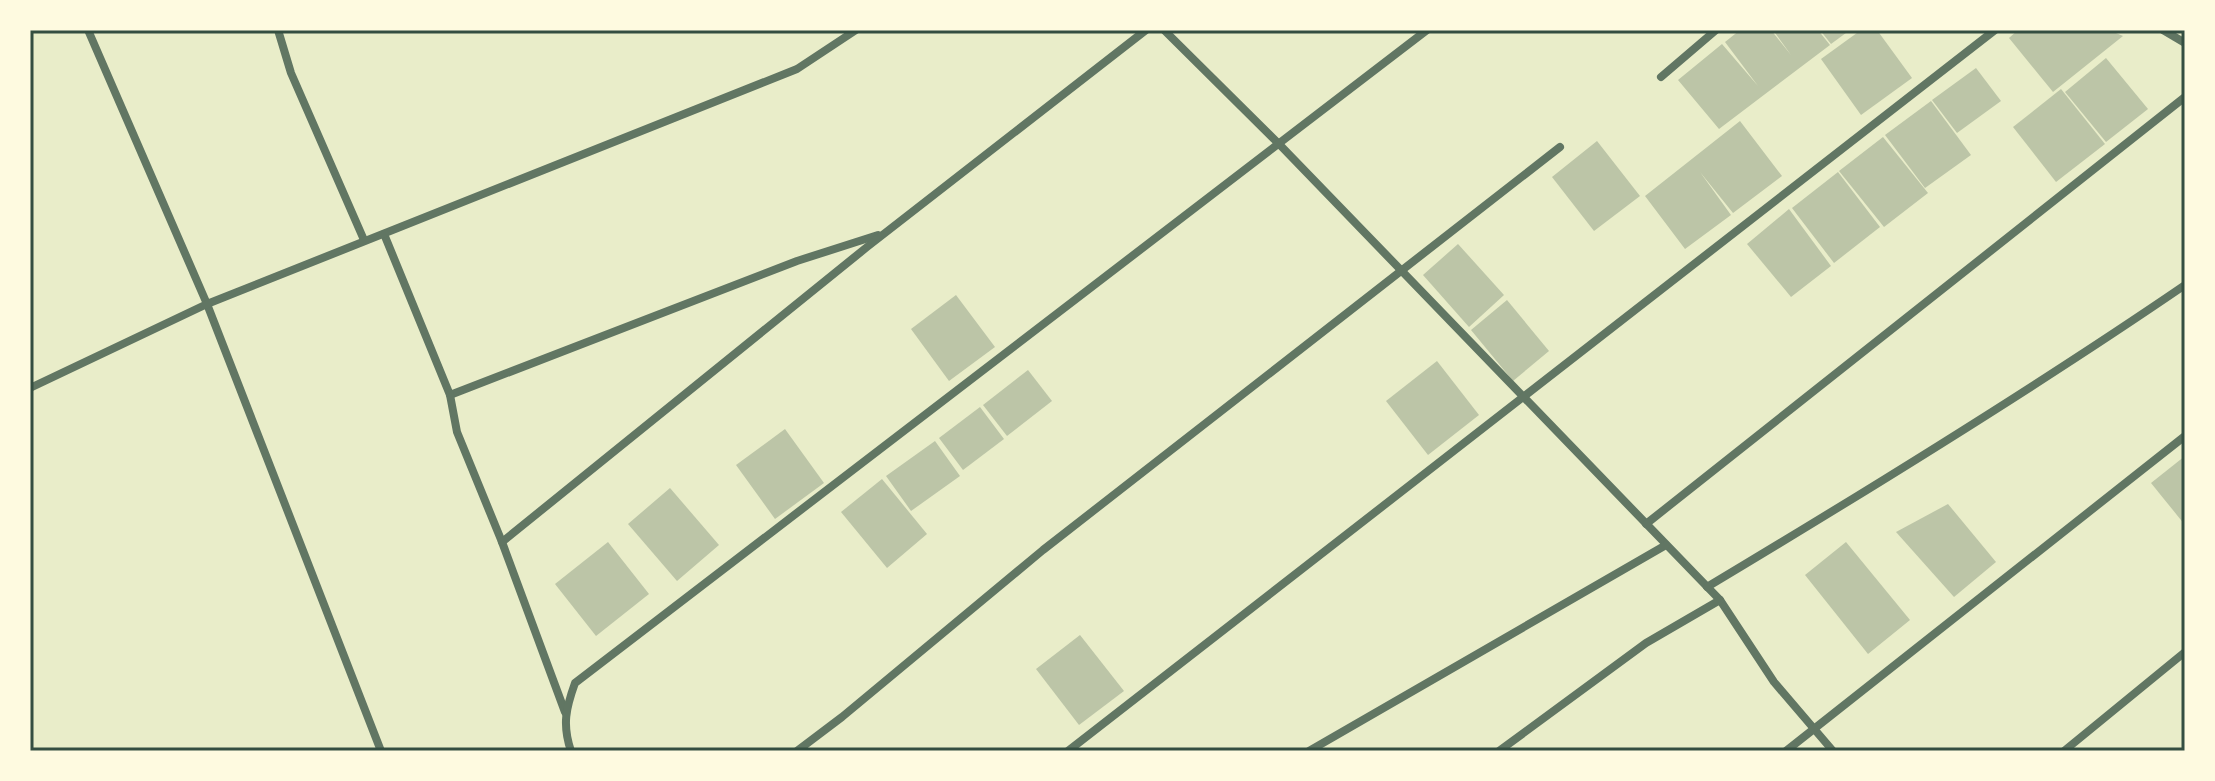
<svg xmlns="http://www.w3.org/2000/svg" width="2215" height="781" font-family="Commissioner,sans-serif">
  <rect width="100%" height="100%" fill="#e9edc9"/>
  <!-- building -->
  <g fill="#bcc5a7">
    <path d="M1740,30H1771L1791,55L1773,30H1818L1830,45L1719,129L1678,80L1722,44L1758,86L1725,42Z"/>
    <path d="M1820,30H1850L1831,44Z"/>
    <path d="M1861,30H1877L1912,78L1861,115L1821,59Z"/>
    <path d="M2018,30H2109L2123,36L2053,92L2009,38Z"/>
    <path d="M2106,58L2148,109L2106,142L2065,92Z"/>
    <path d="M1976,68L2001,101L1957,133L1932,100Z"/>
    <path d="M2061,89L2105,144L2056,182L2013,127Z"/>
    <path d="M1931,101L1971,155L1925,188L1885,135Z"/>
    <path d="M1740,121L1782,176L1733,213L1700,172L1731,215L1685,249L1645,196Z"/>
    <path d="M1883,137L1928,193L1884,227L1839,171Z"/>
    <path d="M1597,141L1640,196L1594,231L1552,177Z"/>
    <path d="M1838,172L1880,227L1834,263L1792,208Z"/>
    <path d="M1789,209L1831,266L1791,297L1747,244Z"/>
    <path d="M1458,244L1504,295L1469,327L1423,275Z"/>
    <path d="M956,295L995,347L949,381L911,329Z"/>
    <path d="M1507,300L1549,351L1513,381L1471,330Z"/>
    <path d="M1437,361L1479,415L1428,455L1386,401Z"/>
    <path d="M1028,370L1052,401L1007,436L983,405Z"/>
    <path d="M980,407L1004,439L963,470L939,438Z"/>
    <path d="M785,429L824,483L775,519L736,465Z"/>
    <path d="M935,441L960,476L911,511L886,476Z"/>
    <path d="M2185,456V525L2151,483Z"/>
    <path d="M882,479L927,534L887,568L841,512Z"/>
    <path d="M670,488L719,545L677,581L628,524Z"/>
    <path d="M1948,504L1996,562L1954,597L1896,532Z"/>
    <path d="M608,542L649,594L596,636L555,584Z"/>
    <path d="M1846,542L1910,620L1868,654L1805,575Z"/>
    <path d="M1080,635L1124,691L1079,725L1036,669Z"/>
  </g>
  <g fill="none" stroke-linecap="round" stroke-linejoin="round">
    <!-- minor -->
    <g stroke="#617663" stroke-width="8">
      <path d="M88,30L207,304L381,751"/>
      <path d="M278,30L291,73L364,240"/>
      <path d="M1164,30L1279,144L1720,600L1774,682L1833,751"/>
      <path d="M2163,30L2185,43"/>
      <path d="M1661,77L1716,30"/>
      <path d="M384,234L450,395L797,261L878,235"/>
      <path d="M30,388L207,304L797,69L856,30"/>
      <path d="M450,395L457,432L502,542L565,712"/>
      <path d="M1646,524L2185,97"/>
      <path d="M502,542L867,247L1146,30"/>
      <path d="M1707,587C1869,490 2030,391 2185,285"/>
      <path d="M571,751C562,725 566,708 575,683L1427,30"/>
      <path d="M797,751L842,717L1043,550L1560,147"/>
      <path d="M1068,751L1995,30"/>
      <path d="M1309,751L1666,545"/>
      <path d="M1499,751L1646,643L1720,600"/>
      <path d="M1786,751L2185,436"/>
      <path d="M2064,751L2185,652"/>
    </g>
  </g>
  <!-- border -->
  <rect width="2215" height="781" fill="none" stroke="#fefae0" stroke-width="64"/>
  <rect x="32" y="32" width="2151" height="717" fill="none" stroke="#344e41" stroke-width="3"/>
</svg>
